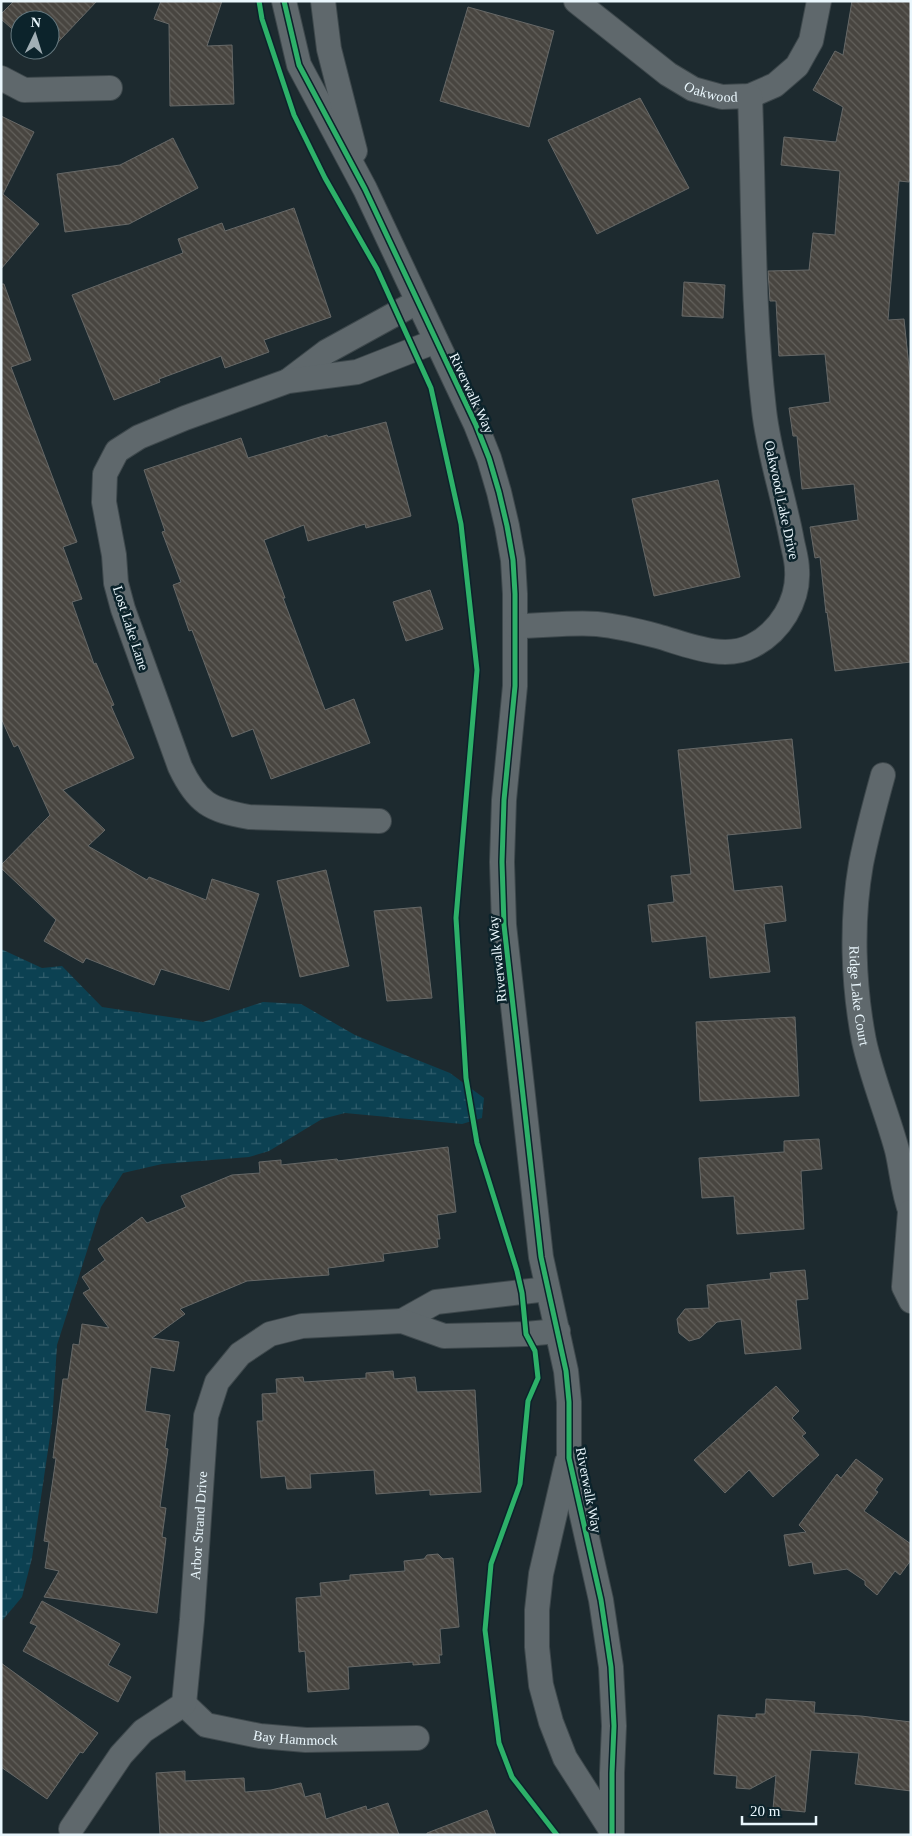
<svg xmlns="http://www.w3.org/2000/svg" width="912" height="1836" font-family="'Times New Roman',serif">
  <defs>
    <pattern id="wetland-marsh" width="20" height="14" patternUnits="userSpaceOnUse" patternTransform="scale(1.25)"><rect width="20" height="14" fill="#0c4152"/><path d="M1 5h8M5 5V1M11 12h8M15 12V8" fill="none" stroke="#305d6c"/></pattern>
    <pattern id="building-back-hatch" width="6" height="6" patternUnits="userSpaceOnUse" patternTransform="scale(1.25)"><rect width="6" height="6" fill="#484540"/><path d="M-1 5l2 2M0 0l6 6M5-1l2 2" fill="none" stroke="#63615c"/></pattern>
  </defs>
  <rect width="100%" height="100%" fill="#1d2a2f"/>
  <!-- wetland -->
  <path fill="url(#wetland-marsh)" d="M1,949L42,968L62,966L102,1007L203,1022L263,1002L301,1004L355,1035L450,1073L484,1098L482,1118L462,1124L345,1113L322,1119L269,1151L249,1157L162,1164L123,1173L101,1207L57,1345L52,1423L32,1558L22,1597L1,1622Z"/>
  <!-- building -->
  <g fill="url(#building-back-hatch)" stroke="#666867">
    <path d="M14,1H97L43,58L35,50H50V20H20V36L1,19V14Z"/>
    <path d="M161,1H222L207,46L232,45L234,104L170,106L169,24L154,19Z"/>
    <path d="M852,1H911V172L909,182L899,181L888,320L904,319L911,386V662L835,671L827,612L826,613L820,557L815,558L810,527L858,520L854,484L802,489L797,436H793L789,408L830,402L825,354L779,356L776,301H770L768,271L809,270L813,233L835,235L840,171L781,165L784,137L836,142L843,107L813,90L835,51L843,55Z"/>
    <path d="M468,7L554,31L529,127L440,101Z"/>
    <path d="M640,98L689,188L597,234L548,140Z"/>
    <path d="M1,116L34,132L3,194L39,224L1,269Z"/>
    <path d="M173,138L198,188L129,224L65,232L57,174L120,165Z"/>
    <path d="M294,208L331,317L264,340L269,352L225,368L221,356L159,379L160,382L114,400L72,295L183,253L178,239L222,223L225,231Z"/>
    <path d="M684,282L725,285L723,318L682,316Z"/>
    <path d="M1,284H4L31,360L11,367L77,542L63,547L82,599L72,602L94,664L96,663L114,705L111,706L134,758L63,790L105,830L88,846L147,880L149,877L206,900L212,879L259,894L229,990L161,969L154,985L86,958L83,963L44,941L56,920L1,868V865L50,815L18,745L14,747L1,718Z"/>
    <path d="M386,422L411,516L366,528L365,524L308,541L304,525L264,540L285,598H283L325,710L354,699L370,743L271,779L253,729L232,737L192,630L189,631L173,585L181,582L162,532L165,531L144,470L241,438L248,458L327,435L328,437Z"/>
    <path d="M718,480L740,577L654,596L632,499Z"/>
    <path d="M430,590L443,629L406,641L393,602Z"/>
    <path d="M792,739L801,828L727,835L734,891L782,886L786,921L764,924L770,972L710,978L706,936L652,942L648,905L674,902L671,876L691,874L678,750Z"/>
    <path d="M326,870L349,966L300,977L277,881Z"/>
    <path d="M421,907L432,998L387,1001L374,911Z"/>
    <path d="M795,1017L799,1096L700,1101L696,1022Z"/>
    <path d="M819,1139L822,1169L801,1171L804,1229L737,1234L734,1196L702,1198L699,1158L784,1152V1141Z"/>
    <path d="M448,1147L456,1212L437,1215L440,1239H437L438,1247L383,1254L384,1261L328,1268L329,1275L247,1281L180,1309L185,1314L152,1338L179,1342L174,1371L151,1367L145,1411L170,1415L165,1448L168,1449L160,1507L166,1508L162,1537L166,1538L157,1613L44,1597L59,1571L45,1568L49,1542L44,1541L56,1458H53L63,1379H68L73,1344L79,1345L82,1324L109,1328L83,1293L90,1289L82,1277L105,1260L98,1249L142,1217L147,1223L186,1207L181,1196L232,1175L260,1173L259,1162L281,1160V1165L337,1159L338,1161Z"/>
    <path d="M805,1270L808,1299L796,1300L801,1349L745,1354L741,1319L717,1322L700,1338L689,1341L679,1333L677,1319L685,1309L709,1308L707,1285L771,1279L770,1273Z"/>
    <path d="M393,1371L394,1379L415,1377L417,1392L475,1390L481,1492L430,1495V1490L376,1494L374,1470L310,1474L311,1488L287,1489L285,1476L261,1478L257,1421H263L262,1394L277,1393L276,1379L303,1377L304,1382L366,1378V1373Z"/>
    <path d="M776,1386L799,1411L792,1418L806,1433L802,1436L819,1455L773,1497L749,1470L725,1493L694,1460Z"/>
    <path d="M856,1459L883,1479L875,1490L878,1492L864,1511L911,1544V1560L900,1575L895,1571L877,1595L865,1585V1581L847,1569L814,1574L812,1562L789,1566L784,1535L806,1532L799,1525L837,1474L841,1478Z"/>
    <path d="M438,1554L443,1559L453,1558L459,1627L440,1629L442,1655H439L440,1663L413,1665V1662L348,1667L349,1689L308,1692L305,1651L299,1652L296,1598L321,1596L320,1583L350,1580V1575L405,1571L404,1561L424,1559L427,1555Z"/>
    <path d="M42,1601L120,1644L108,1665L131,1677L118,1702L23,1651L37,1626L30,1623Z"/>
    <path d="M1,1663L98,1733L83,1753L80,1752L47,1799L1,1767Z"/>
    <path d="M766,1699L815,1702L814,1713L861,1716L911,1722V1791L855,1784L859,1753L811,1750L805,1812L773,1809L776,1775L750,1789L736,1788L737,1776L714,1774L718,1715L756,1718V1714H765Z"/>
    <path d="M185,1771V1781L244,1778L245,1792L271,1790L301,1783L305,1797L320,1793L326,1819L366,1806L367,1810L388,1803L399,1835H160L156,1773Z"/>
    <path d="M487,1810L496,1835H427V1833Z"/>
  </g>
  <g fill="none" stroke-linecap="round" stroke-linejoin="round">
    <!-- street casing -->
    <g stroke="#3e484c" stroke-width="26">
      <g id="street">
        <path d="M284,1L299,65L365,189L476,425L489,458L499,492L507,526L513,560L515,594V686L504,800L502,862L504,925L541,1257L566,1371L569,1402V1458L601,1600L611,1667L614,1726L612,1773V1835"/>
        <path d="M323,1L329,49L355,151"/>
        <path id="s1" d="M576,1L668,74L693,89L722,97L750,96L775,85L797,66L811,41L819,1"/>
        <path d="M1,78L24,90L110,88"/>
        <path d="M289,380L326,352L417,302"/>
        <path d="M516,626C541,626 572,622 597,624C617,626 638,631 657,636C686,644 723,661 752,646C780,632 799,601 797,570C797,560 794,551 792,541C784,497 769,455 764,410C752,306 754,201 750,96"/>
        <path id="s2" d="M883,775C875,804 867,834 861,864C851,921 853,984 864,1041C872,1078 887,1113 897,1150C902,1171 903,1193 911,1213"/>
        <path d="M379,821L249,817C210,810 197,803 180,767L123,609L116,583L114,555L104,502L105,474L117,451L139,437L185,418L288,381L357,372L436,341"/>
        <path d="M910,1212L904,1287L911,1301"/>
        <path d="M402,1321L436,1302L547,1289"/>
        <path d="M567,1462L541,1574L537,1610V1647L541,1685L551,1722L565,1758L611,1830"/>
        <path id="s3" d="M184,1704L206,1725L260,1736L306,1740L417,1738"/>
        <path id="s4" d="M71,1829L121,1755L143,1731L184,1704L192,1620L206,1416L217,1382L240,1354L270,1334L302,1326L402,1321L444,1336L526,1334L558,1331"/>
      </g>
    </g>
    <!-- street -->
    <use href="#street" stroke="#5f686c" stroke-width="24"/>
    <!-- cycleway casing -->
    <g stroke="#0c232b" stroke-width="8">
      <g id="cycleway">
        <path d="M259,1L262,19L294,115L325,178L377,269L431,388L461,524L477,670L456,918L466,1078L477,1143L517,1271L522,1293L526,1334L535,1351L538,1378L528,1401L520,1484L491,1564L485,1630L499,1743L512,1777L557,1835"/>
        <path d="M284,1L299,65L365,189L476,425L489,458L499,492L507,526L513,560L515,594V686L504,800L502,862L504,925L541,1257L566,1371L569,1402V1458L601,1600L611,1667L614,1726L612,1773V1835"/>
      </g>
    </g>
    <!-- cycleway -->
    <use href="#cycleway" stroke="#2db169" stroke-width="5"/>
  </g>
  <g text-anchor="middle" stroke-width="5" stroke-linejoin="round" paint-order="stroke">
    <!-- street labels -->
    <g font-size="14" fill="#eaf7fd" stroke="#0c232b">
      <text dy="5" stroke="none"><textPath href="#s1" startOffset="165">Oakwood</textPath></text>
      <text transform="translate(472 393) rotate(65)" y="5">Riverwalk Way</text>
      <text transform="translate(782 500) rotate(78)" y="5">Oakwood Lake Drive</text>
      <text transform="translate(131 628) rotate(72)" y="5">Lost Lake Lane</text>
      <text transform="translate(497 959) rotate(-96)" y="5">Riverwalk Way</text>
      <text dy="5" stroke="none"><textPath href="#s2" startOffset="224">Ridge Lake Court</textPath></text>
      <text transform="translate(589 1490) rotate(79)" y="5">Riverwalk Way</text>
      <text dy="5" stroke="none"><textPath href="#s4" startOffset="350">Arbor Strand Drive</textPath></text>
      <text dy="5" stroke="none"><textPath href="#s3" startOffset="121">Bay Hammock</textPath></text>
    </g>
  </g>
  <!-- border -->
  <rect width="912" height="1836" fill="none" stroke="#eaf7fd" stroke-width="5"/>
  <!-- north arrow -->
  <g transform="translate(35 35) rotate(4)"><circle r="24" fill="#0c232b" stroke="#65787f"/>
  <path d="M0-4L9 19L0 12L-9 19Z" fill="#a2afb5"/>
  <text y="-8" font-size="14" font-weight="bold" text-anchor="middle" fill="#eaf7fd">N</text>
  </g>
  <!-- scale -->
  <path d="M742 1816v8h74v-8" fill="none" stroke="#eaf7fd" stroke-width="2.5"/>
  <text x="750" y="1816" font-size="15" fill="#eaf7fd" stroke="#0c232b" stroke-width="4" paint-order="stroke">20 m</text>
</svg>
